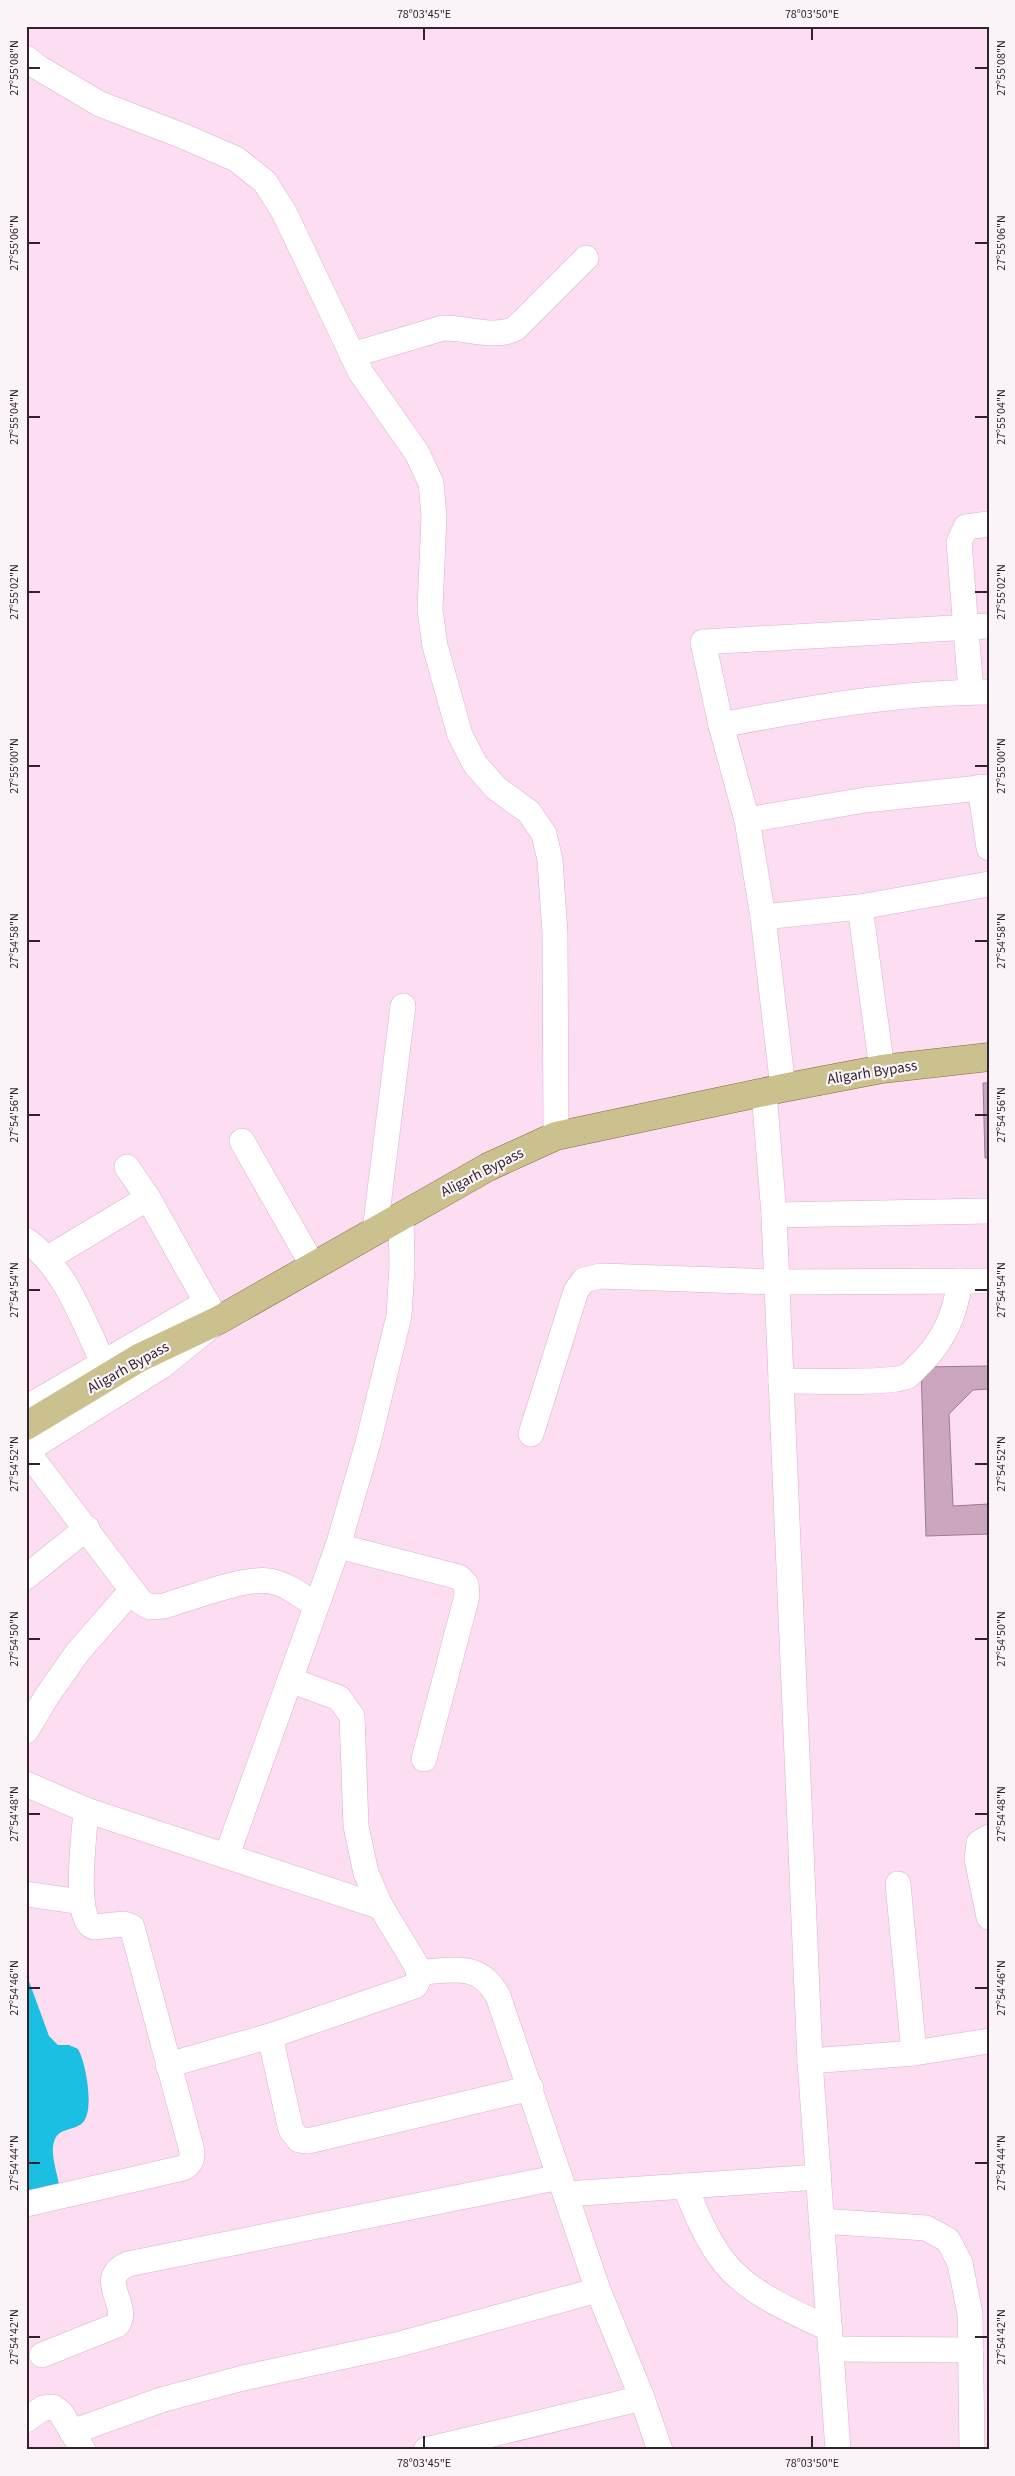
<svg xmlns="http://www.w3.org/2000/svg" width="1015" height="2476" font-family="'Source Sans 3',sans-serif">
  <rect width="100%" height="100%" fill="#fcddf2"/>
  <!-- water -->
  <path fill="#1abfe1" d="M26,1973L49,2036L58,2045H69L78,2049C86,2063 94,2107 84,2121C77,2131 60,2127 55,2139C49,2152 57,2171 59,2185L26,2197Z"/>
  <!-- building -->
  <g fill="#cba6bf" stroke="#9d7a92">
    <path d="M983,1083H989V1158H985Z"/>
    <path d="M989,1366V1389L973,1390L949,1414L953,1506L989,1504V1534L926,1536L921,1367Z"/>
  </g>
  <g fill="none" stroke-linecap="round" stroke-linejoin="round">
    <!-- minor casing -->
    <g stroke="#d7b2cc" stroke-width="26">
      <g id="minor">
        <path d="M26,58L39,68L100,104L183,136L236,159L265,182L284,212L361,373L417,453L431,483L434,516L430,610L435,646L460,735L475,764L496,788L529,812L544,834L550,860L555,934L556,1136"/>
        <path d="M352,355L443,328C466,327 494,340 516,328L586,258"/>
        <path d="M971,692L959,542L966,527L989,524"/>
        <path d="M721,725C809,708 899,692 989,692"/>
        <path d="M980,787L989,848"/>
        <path d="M747,820L721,725L703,642L989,626"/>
        <path d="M860,907L882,1069"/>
        <path d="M763,917L860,907L989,884"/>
        <path d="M783,1088L763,917L747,820L865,800L989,787"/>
        <path d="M764,1092L774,1215L810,2061L838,2450"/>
        <path d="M242,1141L313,1266"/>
        <path d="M774,1215L989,1211"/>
        <path d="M375,1230L403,1006"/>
        <path d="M26,1240C66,1268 82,1320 103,1362"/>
        <path d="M48,1258L148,1198"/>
        <path d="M781,1381C807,1380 888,1385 908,1376C912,1373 917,1366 921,1363C945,1339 955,1314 960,1281"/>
        <path d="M26,1408L207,1302"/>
        <path d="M531,1434L576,1291L584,1280L600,1276L775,1282L989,1281"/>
        <path d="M26,1450L141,1602L150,1607L164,1606C191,1598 244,1577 270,1581C287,1584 302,1596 315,1605"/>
        <path d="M26,1451L162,1366L217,1321L148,1198L127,1167"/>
        <path d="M338,1546L459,1577L466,1584L467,1596L424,1759"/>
        <path d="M26,1577L87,1528"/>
        <path d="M26,1731L47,1696L77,1653L132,1590"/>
        <path d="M26,1784L86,1810L381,1907"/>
        <path d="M989,1837L979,1843L977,1859L989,1917"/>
        <path d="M227,1855L338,1546L368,1443L399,1316L402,1267L401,1215"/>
        <path d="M898,1884L914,2053"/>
        <path d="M26,1894L82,1902"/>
        <path d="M420,1972C454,1971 479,1961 498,1996L598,2290L642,2398L660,2450"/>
        <path d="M270,2036L291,2130L299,2140L308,2141L531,2088"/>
        <path d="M810,2061L914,2053L989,2041"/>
        <path d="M168,2065L270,2036L415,1986C421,1977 419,1972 415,1963L381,1907L366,1873L356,1826L352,1716L339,1698L290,1680"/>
        <path d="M685,2186C695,2211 705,2236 721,2258C745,2292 793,2312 830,2329"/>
        <path d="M566,2194L819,2177"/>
        <path d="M26,2204L183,2168C191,2164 192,2160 192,2151L132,1927L124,1924L94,1927C72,1921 85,1830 86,1810"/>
        <path d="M821,2221L926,2228L948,2240L960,2263L970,2314L972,2450"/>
        <path d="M831,2349L971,2350"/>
        <path d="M42,2355L117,2325C132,2306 94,2279 128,2264L560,2177"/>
        <path d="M26,2420L43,2408L53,2407L61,2413L83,2450"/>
        <path d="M72,2432L161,2400L243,2378L396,2345L598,2290"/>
        <path d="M426,2450L642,2398"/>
      </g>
    </g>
    <!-- major casing -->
    <g stroke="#7f6e3b" stroke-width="29">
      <path id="major" d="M26,1426L139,1358L217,1321L488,1167L556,1136L783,1088L882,1069L989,1057"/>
    </g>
    <!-- minor -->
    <use href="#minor" stroke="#fff" stroke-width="25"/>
    <!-- major -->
    <use href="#major" stroke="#cbc18e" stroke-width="28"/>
  </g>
  <!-- ticks -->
  <path fill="none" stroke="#31232d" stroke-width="2" d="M424,28V40M812,28V40M28,68H40M975,68H988M28,243H40M975,243H988M28,417H40M975,417H988M28,592H40M975,592H988M28,766H40M975,766H988M28,941H40M975,941H988M28,1115H40M975,1115H988M28,1290H40M975,1290H988M28,1464H40M975,1464H988M28,1639H40M975,1639H988M28,1814H40M975,1814H988M28,1988H40M975,1988H988M28,2163H40M975,2163H988M28,2337H40M975,2337H988M424,2436V2448M812,2436V2448"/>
  <g text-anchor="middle" stroke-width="4.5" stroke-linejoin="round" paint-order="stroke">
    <!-- street labels -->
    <g font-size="15" fill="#31232d" stroke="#faf3f8">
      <text transform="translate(872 1072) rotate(-9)" y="5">Aligarh Bypass</text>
      <text transform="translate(482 1172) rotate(-27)" y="5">Aligarh Bypass</text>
      <text transform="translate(128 1367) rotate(-29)" y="5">Aligarh Bypass</text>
    </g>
  </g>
  <!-- border -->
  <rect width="1015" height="2476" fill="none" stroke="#faf3f8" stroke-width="55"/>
  <rect x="28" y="28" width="960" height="2420" fill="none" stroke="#31232d" stroke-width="2"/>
  <g font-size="12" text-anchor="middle" fill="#31232d">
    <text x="424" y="18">78°03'45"E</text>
    <text x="812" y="18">78°03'50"E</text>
    <text transform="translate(14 68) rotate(-90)" y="4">27°55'08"N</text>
    <text transform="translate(1001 68) rotate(-90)" y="4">27°55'08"N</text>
    <text transform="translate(14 243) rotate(-90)" y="4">27°55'06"N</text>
    <text transform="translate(1001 243) rotate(-90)" y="4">27°55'06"N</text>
    <text transform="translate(14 417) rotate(-90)" y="4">27°55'04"N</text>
    <text transform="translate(1001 417) rotate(-90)" y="4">27°55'04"N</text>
    <text transform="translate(14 592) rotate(-90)" y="4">27°55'02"N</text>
    <text transform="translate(1001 592) rotate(-90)" y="4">27°55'02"N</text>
    <text transform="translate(14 766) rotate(-90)" y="4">27°55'00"N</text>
    <text transform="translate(1001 766) rotate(-90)" y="4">27°55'00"N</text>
    <text transform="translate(14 941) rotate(-90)" y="4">27°54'58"N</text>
    <text transform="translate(1001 941) rotate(-90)" y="4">27°54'58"N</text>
    <text transform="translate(14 1115) rotate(-90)" y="4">27°54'56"N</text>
    <text transform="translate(1001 1115) rotate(-90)" y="4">27°54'56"N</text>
    <text transform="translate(14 1290) rotate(-90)" y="4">27°54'54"N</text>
    <text transform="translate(1001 1290) rotate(-90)" y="4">27°54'54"N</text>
    <text transform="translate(14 1464) rotate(-90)" y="4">27°54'52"N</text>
    <text transform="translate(1001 1464) rotate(-90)" y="4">27°54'52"N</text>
    <text transform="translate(14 1639) rotate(-90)" y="4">27°54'50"N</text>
    <text transform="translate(1001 1639) rotate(-90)" y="4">27°54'50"N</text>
    <text transform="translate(14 1814) rotate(-90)" y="4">27°54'48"N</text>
    <text transform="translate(1001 1814) rotate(-90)" y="4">27°54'48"N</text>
    <text transform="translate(14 1988) rotate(-90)" y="4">27°54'46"N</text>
    <text transform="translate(1001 1988) rotate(-90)" y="4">27°54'46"N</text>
    <text transform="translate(14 2163) rotate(-90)" y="4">27°54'44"N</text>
    <text transform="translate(1001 2163) rotate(-90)" y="4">27°54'44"N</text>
    <text transform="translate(14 2337) rotate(-90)" y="4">27°54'42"N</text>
    <text transform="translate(1001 2337) rotate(-90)" y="4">27°54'42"N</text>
    <text x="424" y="2467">78°03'45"E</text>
    <text x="812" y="2467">78°03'50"E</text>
  </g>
</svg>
